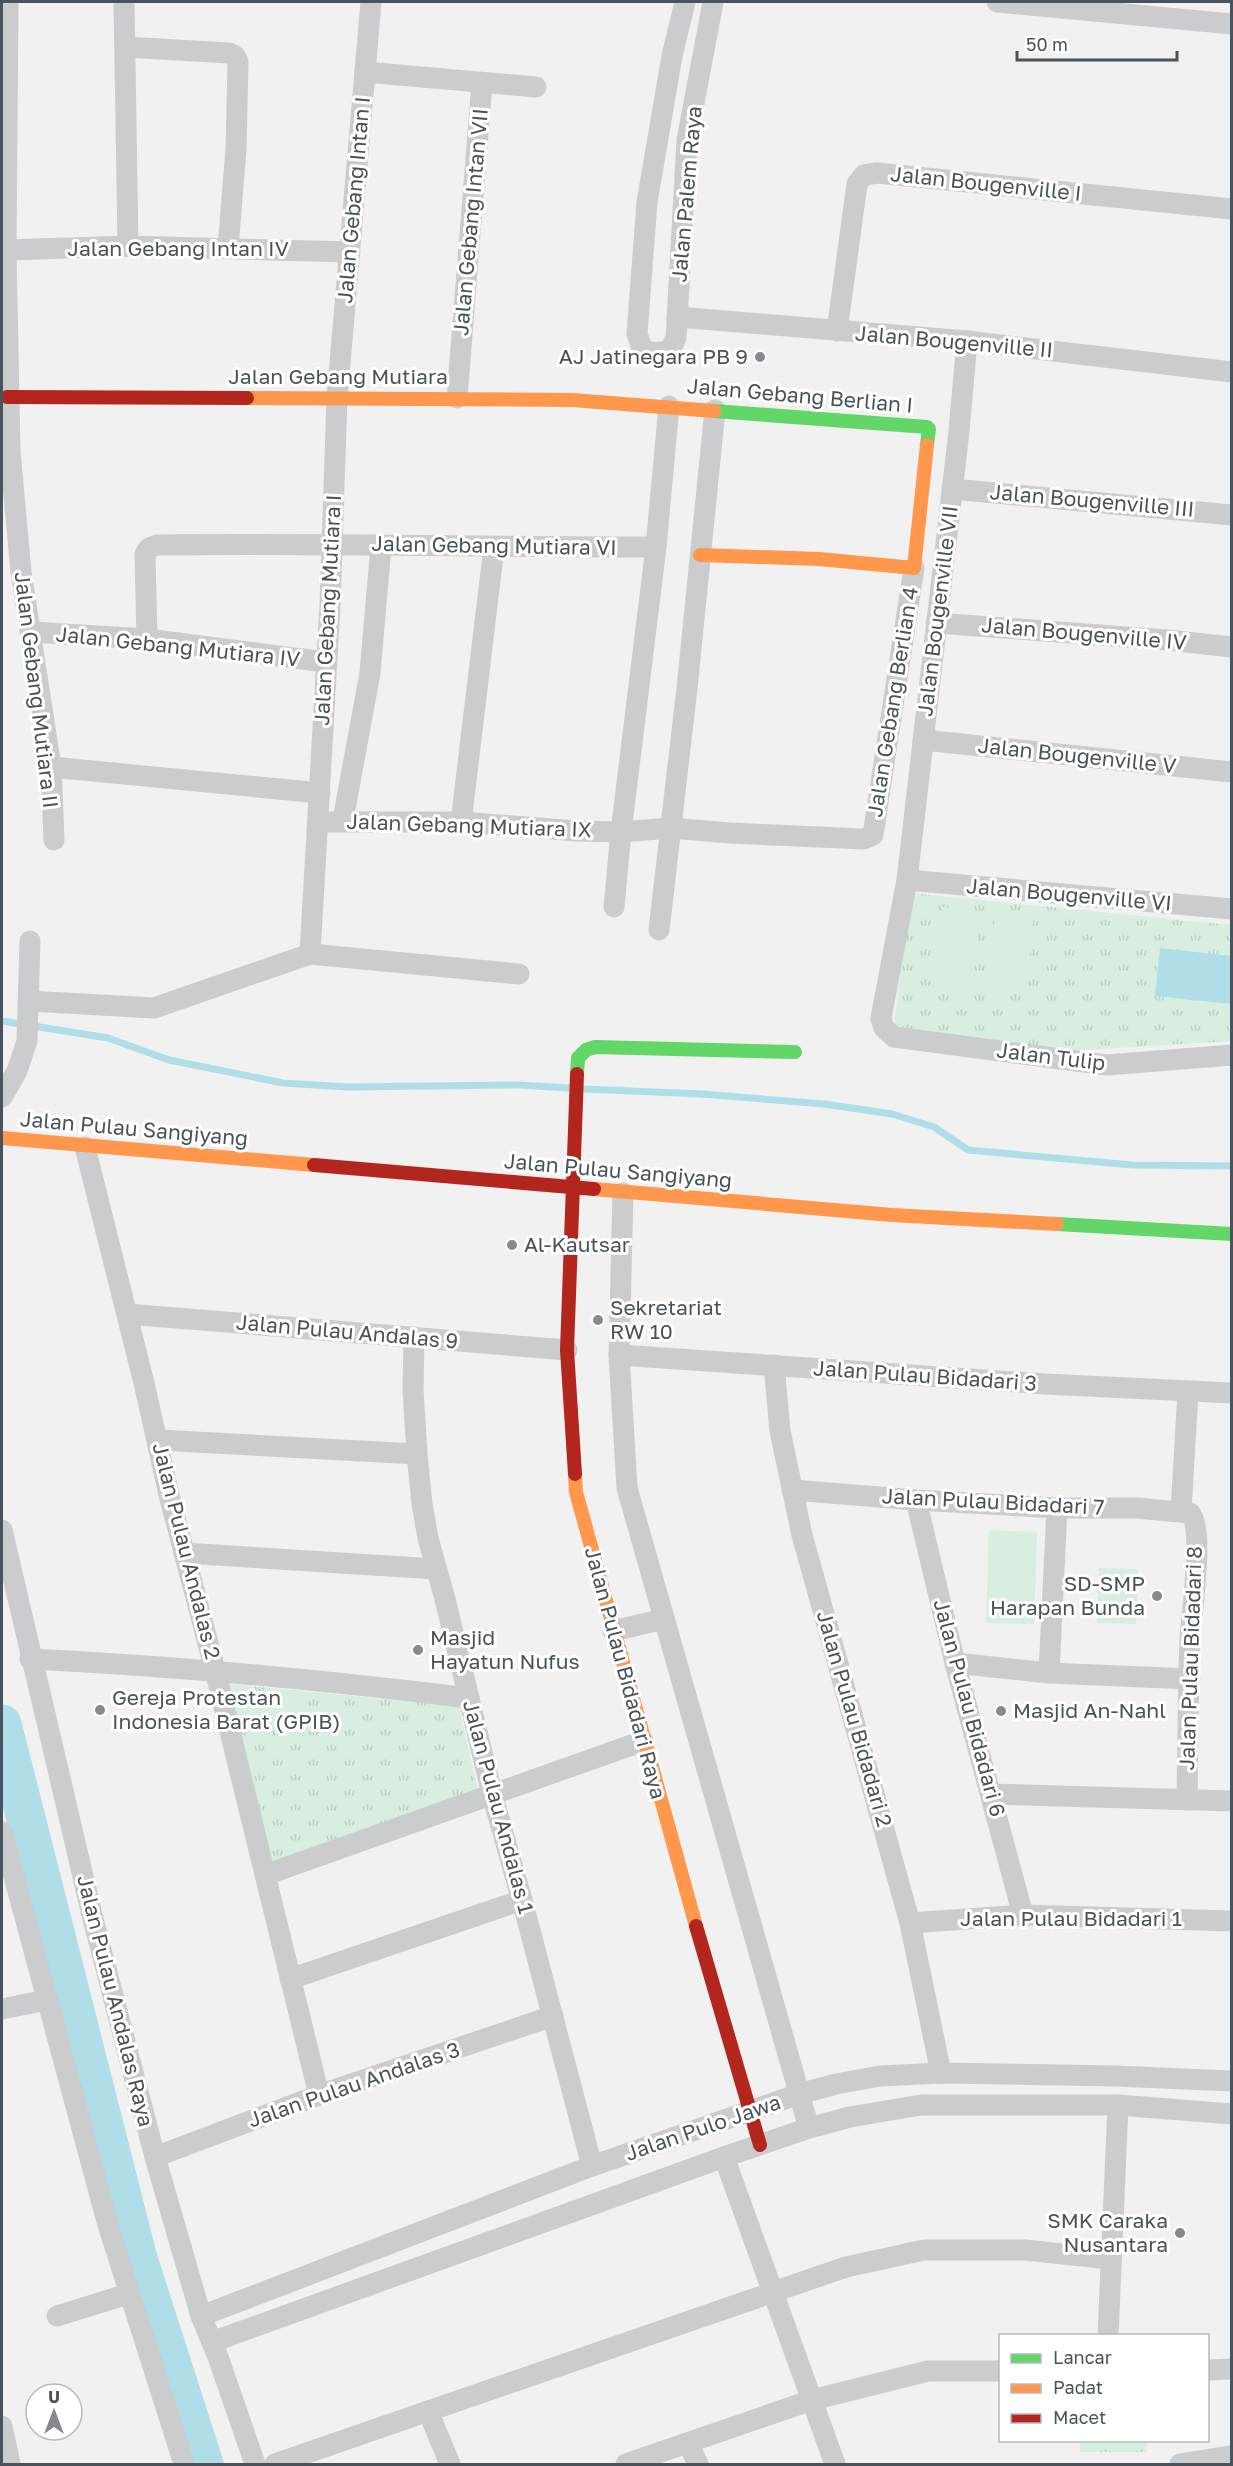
<svg xmlns="http://www.w3.org/2000/svg" width="1233" height="2466" font-family="'Golos Text',sans-serif">
  <defs>
    <pattern id="grass-tufts" width="24" height="20" patternUnits="userSpaceOnUse" patternTransform="scale(1.5)"><rect width="24" height="20" fill="#d7eee0"/><path d="M3 7l-1-3M5 7V3M7 7l1-3M15 17l-1-3M17 17v-4M19 17l1-3" fill="none" stroke="#bacec2"/></pattern>
  </defs>
  <rect width="100%" height="100%" fill="#f1f1f1"/>
  <!-- grass -->
  <g fill="url(#grass-tufts)">
    <path d="M911,893L1231,925V1041L1052,1052L892,1039Z"/>
    <path d="M227,1684L459,1706L478,1791L271,1865Z"/>
    <path d="M1080,2441H1147L1146,2452H1080Z"/>
  </g>
  <!-- pitch -->
  <g fill="#d7eee0">
    <path d="M942,907L980,912L971,989L933,985Z"/>
    <path d="M995,912L1034,915L1026,993L987,989Z"/>
    <path d="M989,1530L1037,1532L1034,1624L986,1623Z"/>
    <path d="M1099,1568L1138,1569L1136,1624L1097,1623Z"/>
  </g>
  <!-- water -->
  <path fill="#afdde8" d="M1160,948L1231,956V1004L1155,996Z"/>
  <g fill="none" stroke-linecap="round" stroke-linejoin="round">
    <!-- stream -->
    <g stroke="#afdde8" stroke-width="7">
      <path d="M2,1021L108,1038L169,1060L283,1083L348,1087L518,1085L570,1088"/>
      <path d="M584,1089L702,1094L824,1104L892,1114L934,1127L968,1150L1132,1165L1232,1166"/>
    </g>
    <!-- river -->
    <path stroke="#afdde8" stroke-width="39" d="M2,1724L138,2259L204,2464"/>
    <!-- street -->
    <g stroke="#cbccce" stroke-width="21">
      <path d="M8,2L6,250L10,451L21,572L51,767L54,840"/>
      <path d="M124,2L128,246"/>
      <path d="M685,2L672,56L647,202L637,334L643,351L657,353L670,350L676,338L687,140L713,2"/>
      <path d="M997,2L1232,24"/>
      <path d="M125,47L229,53L235,56L238,62L236,149L228,248"/>
      <path d="M365,72L536,87"/>
      <path d="M6,250L128,246L350,252"/>
      <path d="M677,317L967,341L1232,372"/>
      <path d="M837,331L857,184L864,175L877,173L1232,209"/>
      <path d="M967,341L959,431L907,880L881,1018L884,1028L894,1037L1107,1065L1232,1055"/>
      <path d="M457,398L482,83"/>
      <path d="M952,489L1232,515"/>
      <path d="M936,623L1167,640L1232,647"/>
      <path d="M31,632L147,639L325,662"/>
      <path d="M147,639L145,554L149,548L157,545C323,543 489,547 656,547"/>
      <path d="M923,740L1232,772"/>
      <path d="M51,767L320,793"/>
      <path d="M343,820L370,673L381,546"/>
      <path d="M318,822H461L577,831L621,832L671,828L730,833L864,839L873,835L914,568"/>
      <path d="M461,822L494,547"/>
      <path d="M907,880L1232,909"/>
      <path d="M614,907L621,832L656,547L669,406"/>
      <path d="M659,930L687,688L715,410"/>
      <path d="M310,954L330,606L337,398L371,2"/>
      <path d="M29,1001L154,1008L310,954L519,974"/>
      <path d="M2,1097L17,1071L27,1041L30,941"/>
      <path d="M85,1147L144,1383L169,1495L215,1670L319,2095"/>
      <path d="M623,1193L619,1355L627,1488L809,2128"/>
      <path d="M127,1314L567,1350"/>
      <path d="M414,1337L413,1390L417,1454L422,1504L428,1538L445,1599L492,1794L522,1900L592,2166"/>
      <path d="M619,1355L1045,1384L1232,1393"/>
      <path d="M774,1365L780,1431L802,1535L910,1923L941,2073"/>
      <path d="M158,1440L417,1454"/>
      <path d="M792,1490L916,1500L1057,1508H1137L1190,1513C1205,1529 1191,1615 1190,1639C1188,1693 1188,1747 1187,1800"/>
      <path d="M916,1500L955,1663L1023,1915"/>
      <path d="M1181,1511L1188,1392"/>
      <path d="M2,1530L92,1915L155,2157L201,2316L218,2357L255,2464"/>
      <path d="M184,1553L436,1569"/>
      <path d="M613,1631L664,1619"/>
      <path d="M30,1659C178,1666 323,1680 469,1698"/>
      <path d="M955,1663L1049,1673L1190,1679"/>
      <path d="M1049,1673L1057,1508"/>
      <path d="M991,1794L1232,1801"/>
      <path d="M2,1832L108,2225L184,2464"/>
      <path d="M265,1875L643,1741"/>
      <path d="M910,1923L1023,1915L1232,1921"/>
      <path d="M290,1979L522,1900"/>
      <path d="M2,2009L47,2000"/>
      <path d="M155,2157L319,2095L553,2016"/>
      <path d="M724,2157L835,2464"/>
      <path d="M57,2316L128,2294"/>
      <path d="M201,2316L592,2166L799,2094L836,2084L880,2076L941,2073L1115,2076L1232,2081"/>
      <path d="M1108,2336L1118,2105"/>
      <path d="M212,2342L724,2157L809,2128L850,2117L921,2105H1118L1232,2114"/>
      <path d="M1208,2370L1232,2369"/>
      <path d="M428,2411L450,2464"/>
      <path d="M2,2426L10,2464"/>
      <path d="M688,2443L698,2464"/>
      <path d="M275,2464L846,2267L924,2250H1025L1110,2259"/>
      <path d="M626,2464L812,2400L928,2371H1000"/>
      <path d="M1180,2464L1232,2456"/>
    </g>
    <!-- fast -->
    <g stroke="#63d668" stroke-width="14">
      <path d="M714,411L927,427L929,429L927,445"/>
      <path d="M577,1074L578,1058L586,1050L595,1047L795,1052"/>
      <path d="M1057,1224L1232,1234"/>
    </g>
    <!-- slow -->
    <g stroke="#ff974d" stroke-width="14">
      <path d="M247,398L572,400L714,411"/>
      <path d="M700,555L819,559L914,568L927,445"/>
      <path d="M2,1138L314,1165"/>
      <path d="M594,1189L892,1215L1057,1224"/>
      <path d="M575,1474L576,1492L696,1926"/>
    </g>
    <!-- jam -->
    <g stroke="#b3261e" stroke-width="14">
      <path d="M7,397L247,398"/>
      <path d="M314,1165L594,1189"/>
      <path d="M575,1474L567,1350L577,1074"/>
      <path d="M696,1926L760,2145"/>
    </g>
  </g>
  <!-- markers -->
  <g fill="#848a90" stroke="#fff" stroke-width="2">
    <circle cx="760" cy="357" r="6"/>
    <circle cx="512" cy="1245" r="6"/>
    <circle cx="598" cy="1320" r="6"/>
    <circle cx="1157" cy="1596" r="6"/>
    <circle cx="418" cy="1650" r="6"/>
    <circle cx="100" cy="1710" r="6"/>
    <circle cx="1001" cy="1711" r="6"/>
    <circle cx="1180" cy="2233" r="6"/>
  </g>
  <g text-anchor="middle" stroke-width="6" stroke-linejoin="round" paint-order="stroke">
    <!-- street labels -->
    <g font-size="21" fill="#49535b" stroke="#fff">
      <text transform="translate(986 184) rotate(6)" y="7">Jalan Bougenville I</text>
      <text transform="translate(687 194) rotate(-85)" y="7">Jalan Palem Raya</text>
      <text transform="translate(354 200) rotate(-85)" y="7">Jalan Gebang Intan I</text>
      <text transform="translate(471 222) rotate(-85)" y="7">Jalan Gebang Intan VII</text>
      <text x="178" y="256">Jalan Gebang Intan IV</text>
      <text transform="translate(954 342) rotate(5)" y="7">Jalan Bougenville II</text>
      <text x="338" y="384">Jalan Gebang Mutiara</text>
      <text transform="translate(800 396) rotate(5)" y="7">Jalan Gebang Berlian I</text>
      <text transform="translate(1092 501) rotate(5)" y="7">Jalan Bougenville III</text>
      <text transform="translate(494 546) rotate(1)" y="7">Jalan Gebang Mutiara VI</text>
      <text transform="translate(328 610) rotate(-87)" y="7">Jalan Gebang Mutiara I</text>
      <text transform="translate(938 611) rotate(-83)" y="7">Jalan Bougenville VII</text>
      <text transform="translate(1084 634) rotate(5)" y="7">Jalan Bougenville IV</text>
      <text transform="translate(178 647) rotate(6)" y="7">Jalan Gebang Mutiara IV</text>
      <text transform="translate(36 690) rotate(83)" y="7">Jalan Gebang Mutiara II</text>
      <text transform="translate(893 702) rotate(-81)" y="7">Jalan Gebang Berlian 4</text>
      <text transform="translate(1077 756) rotate(6)" y="7">Jalan Bougenville V</text>
      <text transform="translate(469 826) rotate(2)" y="7">Jalan Gebang Mutiara IX</text>
      <text transform="translate(1069 895) rotate(5)" y="7">Jalan Bougenville VI</text>
      <text transform="translate(1051 1057) rotate(7)" y="7">Jalan Tulip</text>
      <text transform="translate(134 1129) rotate(5)" y="7">Jalan Pulau Sangiyang</text>
      <text transform="translate(618 1171) rotate(5)" y="7">Jalan Pulau Sangiyang</text>
      <text transform="translate(347 1332) rotate(5)" y="7">Jalan Pulau Andalas 9</text>
      <text transform="translate(925 1376) rotate(4)" y="7">Jalan Pulau Bidadari 3</text>
      <text transform="translate(993 1502) rotate(3)" y="7">Jalan Pulau Bidadari 7</text>
      <text transform="translate(186 1551) rotate(76)" y="7">Jalan Pulau Andalas 2</text>
      <text transform="translate(1191 1658) rotate(-88)" y="7">Jalan Pulau Bidadari 8</text>
      <text transform="translate(625 1673) rotate(75)" y="7">Jalan Pulau Bidadari Raya</text>
      <text transform="translate(969 1708) rotate(75)" y="7">Jalan Pulau Bidadari 6</text>
      <text transform="translate(854 1719) rotate(74)" y="7">Jalan Pulau Bidadari 2</text>
      <text transform="translate(498 1807) rotate(75)" y="7">Jalan Pulau Andalas 1</text>
      <text x="1071" y="1926">Jalan Pulau Bidadari 1</text>
      <text transform="translate(115 2001) rotate(76)" y="7">Jalan Pulau Andalas Raya</text>
      <text transform="translate(354 2085) rotate(-19)" y="7">Jalan Pulau Andalas 3</text>
      <text transform="translate(703 2128) rotate(-19)" y="7">Jalan Pulo Jawa</text>
    </g>
    <!-- poi labels -->
    <g font-size="21" fill="#49535b" stroke="#fff" text-anchor="start">
      <text x="748" y="364" text-anchor="end">AJ Jatinegara PB 9</text>
      <text x="524" y="1252">Al-Kautsar</text>
      <text x="610" y="1315">Sekretariat<tspan x="610" dy="24">RW 10</tspan></text>
      <text x="1145" y="1591" text-anchor="end">SD-SMP<tspan x="1145" dy="24">Harapan Bunda</tspan></text>
      <text x="430" y="1645">Masjid<tspan x="430" dy="24">Hayatun Nufus</tspan></text>
      <text x="112" y="1705">Gereja Protestan<tspan x="112" dy="24">Indonesia Barat (GPIB)</tspan></text>
      <text x="1013" y="1718">Masjid An-Nahl</text>
      <text x="1168" y="2228" text-anchor="end">SMK Caraka<tspan x="1168" dy="24">Nusantara</tspan></text>
    </g>
  </g>
  <!-- border -->
  <rect width="1233" height="2466" fill="none" stroke="#49535b" stroke-width="6"/>
  <!-- legend -->
  <rect x="999" y="2334" width="210" height="108" fill="#ffffff" stroke="#b6babd" stroke-width="1.5"/>
  <rect x="1011" y="2354" width="30" height="9" fill="#63d668" stroke="#b6babd" stroke-width="1.5"/>
  <text x="1053" y="2364" font-size="18" fill="#49535b">Lancar</text>
  <rect x="1011" y="2384" width="30" height="9" fill="#ff974d" stroke="#b6babd" stroke-width="1.5"/>
  <text x="1053" y="2394" font-size="18" fill="#49535b">Padat</text>
  <rect x="1011" y="2414" width="30" height="9" fill="#b3261e" stroke="#b6babd" stroke-width="1.5"/>
  <text x="1053" y="2424" font-size="18" fill="#49535b">Macet</text>
  <!-- north arrow -->
  <g transform="translate(54 2412)"><circle r="28" fill="#ffffff" stroke="#b6babd" stroke-width="1.5"/>
  <path d="M0-4.5L10 22L0 15L-10 22Z" fill="#848a90"/>
  <text y="-9" font-size="16" font-weight="bold" text-anchor="middle" fill="#49535b">U</text>
  </g>
  <!-- scale -->
  <path d="M1017 51v9h160v-9" fill="none" stroke="#49535b" stroke-width="3"/>
  <text x="1026" y="51" font-size="18" fill="#49535b" stroke="#ffffff" stroke-width="4.5" paint-order="stroke">50 m</text>
</svg>
